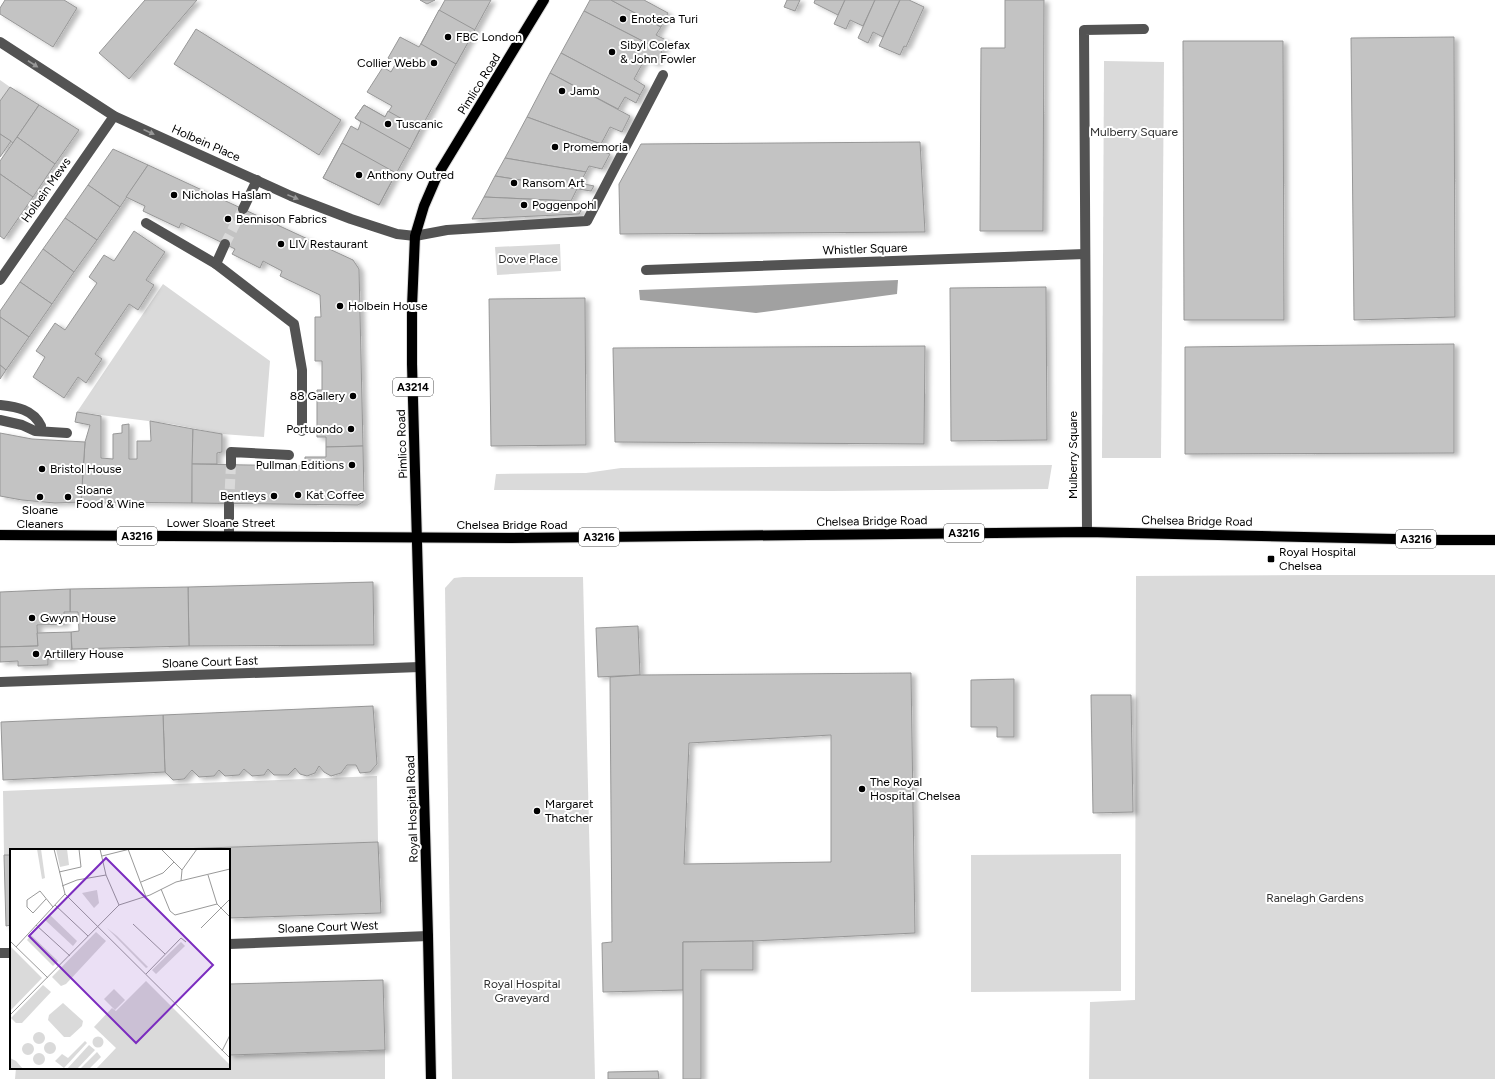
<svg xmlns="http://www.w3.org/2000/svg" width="1495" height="1079" font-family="Figtree,sans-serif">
  <defs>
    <filter id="shadow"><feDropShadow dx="4.5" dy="2.5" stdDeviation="2" flood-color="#0004"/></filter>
  </defs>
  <rect width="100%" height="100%" fill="#fff"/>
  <!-- green -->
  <g fill="#dadada">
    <path d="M1104,61L1164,62L1161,458H1102Z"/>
    <path d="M0,80L10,87L0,101Z"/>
    <path d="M560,244L561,271L497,275L495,247Z"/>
    <path d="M163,284L270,361L264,437L222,434L172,424L77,412Z"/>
    <path d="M1052,465L1048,489L831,491L494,490L496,474L586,473L621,468Z"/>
    <path d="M1317,575H1495V1079H1089L1090,1002L1135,1000L1136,576Z"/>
    <path d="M463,577H583L595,1079H452L445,588L454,578Z"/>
    <path d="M377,776L378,842L150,850H11V855H4L3,791Z"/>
    <path d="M1121,854V991L971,992V855Z"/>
    <path d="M385,1050V1079H15L16,1068H229V1055Z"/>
  </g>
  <!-- water -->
  <path fill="#a1a1a1" d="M898,280L897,294L756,313L640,300L639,290Z"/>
  <!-- building -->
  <g fill="#c3c3c3" stroke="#979797" fill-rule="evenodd" filter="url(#shadow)">
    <path d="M5,0H64L77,8L53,47L0,14V8Z"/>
    <path d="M145,0H197L129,79L99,53Z"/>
    <path d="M420,0H435L427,4Z"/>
    <path d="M445,0H491L379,205L323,178L351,126L358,130L361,122L355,118L364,105L385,117L392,106L367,92L383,67L391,72L396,63L388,58L400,37L419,47Z"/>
    <path d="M590,0H611L661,27L656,35L668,41L662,51L584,11Z"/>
    <path d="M611,0H644L668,13L661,27Z"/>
    <path d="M787,0H800L795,11L784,7Z"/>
    <path d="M815,0H845L838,15L814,3Z"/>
    <path d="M845,0H875L863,26L850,20L846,29L834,24Z"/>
    <path d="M875,0H900L883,37L873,32L868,43L858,38Z"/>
    <path d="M900,0H909L924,7L906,47L904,46L900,55L879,46Z"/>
    <path d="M1005,0H1044L1043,231H980L981,48H1005Z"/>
    <path d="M439,10L475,30L456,64L421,44Z"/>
    <path d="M584,11L662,51L656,64L645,59L634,79L645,86L640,95L561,53Z"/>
    <path d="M196,29L341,120L319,155L174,64Z"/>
    <path d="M1454,37L1455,317L1354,320L1351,38Z"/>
    <path d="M1183,41H1283L1284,320H1184Z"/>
    <path d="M561,53L640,95L636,103L625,97L618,109L550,73Z"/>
    <path d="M550,73L630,116L622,132L610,127L601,144L527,117Z"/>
    <path d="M10,87L39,105L13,143L0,134V101Z"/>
    <path d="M39,105L79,130L55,164L17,137Z"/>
    <path d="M364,105L385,117L388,111L420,129L410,149L355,118Z"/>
    <path d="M527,117L601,144L598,150L610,154L602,169L589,166L586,172L505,158Z"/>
    <path d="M0,134L11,141L0,157Z"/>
    <path d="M17,137L55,164L33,197L0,174V161Z"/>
    <path d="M920,142L925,232L620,234L619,184L641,144Z"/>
    <path d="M342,143L396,173L379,205L323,178Z"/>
    <path d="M113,149L148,165L120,207L88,185Z"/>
    <path d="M505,158L586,172L580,183L594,186L591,191L495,176Z"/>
    <path d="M148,165L353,260L359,269L363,446L326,447V437H317V390H322V361H315V317H321L320,295L280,276L282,271L263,261L260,268L232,254L235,249L225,244L181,223L179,228L143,211L145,206L126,197Z"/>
    <path d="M0,174L33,197L4,239L0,236Z"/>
    <path d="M495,176L577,189L571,201L484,197Z"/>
    <path d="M88,185L120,207L97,240L65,218Z"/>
    <path d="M484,197L571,201L567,209H582L579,214L472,219Z"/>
    <path d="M65,218L97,240L74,272L43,249Z"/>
    <path d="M134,231L165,252L146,280L154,285L138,310L129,304L95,354L102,359L86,383L78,377L64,398L33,377L45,357L36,351L55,323L65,330L97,283L89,277L104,255L114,261Z"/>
    <path d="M43,249L74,272L52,304L20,282Z"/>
    <path d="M20,282L52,304L29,337L0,317V311Z"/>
    <path d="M1046,287L1047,440L951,441L950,288Z"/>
    <path d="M585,298L586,445L491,446L489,299Z"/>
    <path d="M0,317L29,337L6,370L0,365Z"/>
    <path d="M1454,344V453L1185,454V347Z"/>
    <path d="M925,346L924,444L615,442L613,348Z"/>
    <path d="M0,365L6,370L0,379Z"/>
    <path d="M77,412L101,416V458L113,459V434L122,433V425L129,424V459H137V441H151L150,421L193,429L192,503L81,502L85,442L90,425L75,422Z"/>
    <path d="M193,429L222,434V452L217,453V464H192Z"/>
    <path d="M0,433L32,439L85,442L81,502L55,503L22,500L0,496Z"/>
    <path d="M363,446L364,498L363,502L358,505L192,503V464L305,466V457H326V447Z"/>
    <path d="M373,582L374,645L189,646L188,587Z"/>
    <path d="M188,587L189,646L72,649L71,632L79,631L78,612H70V589Z"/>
    <path d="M70,589V612H64L65,624L37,625L38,646L0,647V592Z"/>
    <path d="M638,626L640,675L598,677L596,628Z"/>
    <path d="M71,632L72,658L48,659V665L18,666V661L0,662V647L38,646L37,633Z"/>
    <path d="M911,673L915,933L753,941L683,942V990L603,992L602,943L612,942L610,677L640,675ZM831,735V862L684,864L689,743Z"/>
    <path d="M1014,679V737H997V727H971V680Z"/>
    <path d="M1091,695H1131L1133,812L1093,813Z"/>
    <path d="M373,706L377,764L370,772L360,773L356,765H347L341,773L331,776L324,772L319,766L315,773L307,776L300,774L295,768L288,775H274L268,769L264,775L252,776L244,769L239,775L225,776L219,770L214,776L199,777L192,770L184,779L173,780L165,772L163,715Z"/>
    <path d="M163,715L165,772L3,780L1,722Z"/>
    <path d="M378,842L381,913L229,918V850H150Z"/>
    <path d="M4,855H11V925L6,926Z"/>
    <path d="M753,941V970H701V1079H683V942Z"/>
    <path d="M383,980L385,1050L229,1055V984Z"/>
    <path d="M658,1071L659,1079H608V1072Z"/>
  </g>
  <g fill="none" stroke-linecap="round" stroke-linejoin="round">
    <!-- minor-tunnel -->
    <g stroke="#d9d9d9" stroke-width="10" stroke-dasharray="10 5" stroke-linecap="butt">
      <path d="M225,244L243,209"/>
      <path d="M229,504L231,465"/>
    </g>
    <!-- major casing -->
    <g stroke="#dbdbdb" stroke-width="12">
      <g id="major">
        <path d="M0,535L512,538L1087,532L1441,540H1495"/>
        <path d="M431,1079L428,936L412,364V307L415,236L424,206L437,176L544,0"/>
      </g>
    </g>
    <!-- minor -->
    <g stroke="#535353" stroke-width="10">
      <path d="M0,42L114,116L291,196L351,219L397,234L415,236L447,230L587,221L663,75"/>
      <path d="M243,209L257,180"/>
      <path d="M146,223L216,264L294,324L302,370V431"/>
      <path d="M216,264L225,244"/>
      <path d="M646,270L1085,254"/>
      <path d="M0,280L114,116"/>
      <path d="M0,405C16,407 33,409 41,426"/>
      <path d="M0,420L22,425L35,431L67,433"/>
      <path d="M231,465V452L289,455"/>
      <path d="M1087,532L1084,30L1144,29"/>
      <path d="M229,536V504"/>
      <path d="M0,682L420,667"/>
      <path d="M229,944L428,936"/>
      <path d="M0,953H11"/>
    </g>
    <!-- major -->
    <use href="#major" stroke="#000" stroke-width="10"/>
  </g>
  <!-- one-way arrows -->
  <defs><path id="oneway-solid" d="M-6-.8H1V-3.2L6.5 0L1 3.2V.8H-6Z"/></defs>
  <g fill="#989898">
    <use href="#oneway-solid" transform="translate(33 64) rotate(33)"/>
    <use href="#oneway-solid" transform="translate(149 132) rotate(24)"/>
    <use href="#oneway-solid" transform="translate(293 197) rotate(22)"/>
  </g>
  <!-- markers -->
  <g fill="#000" stroke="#fff" stroke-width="1.5">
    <circle cx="623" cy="19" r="4"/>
    <circle cx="448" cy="37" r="4"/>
    <circle cx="612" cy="52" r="4"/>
    <circle cx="434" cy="63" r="4"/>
    <circle cx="562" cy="91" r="4"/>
    <circle cx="388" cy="124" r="4"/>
    <circle cx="555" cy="147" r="4"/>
    <circle cx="359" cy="175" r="4"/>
    <circle cx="514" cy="183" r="4"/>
    <circle cx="174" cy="195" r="4"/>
    <circle cx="524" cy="205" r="4"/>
    <circle cx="228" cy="219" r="4"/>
    <circle cx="281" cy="244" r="4"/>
    <circle cx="340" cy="306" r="4"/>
    <circle cx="353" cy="396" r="4"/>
    <circle cx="351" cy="429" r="4"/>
    <circle cx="352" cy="465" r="4"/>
    <circle cx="42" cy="469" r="4"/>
    <circle cx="298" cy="495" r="4"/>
    <circle cx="274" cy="496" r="4"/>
    <circle cx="40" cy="497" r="4"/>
    <circle cx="68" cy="497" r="4"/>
    <rect x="1267" y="555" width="8" height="8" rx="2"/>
    <circle cx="32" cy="618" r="4"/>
    <circle cx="36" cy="654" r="4"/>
    <circle cx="862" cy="789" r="4"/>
    <circle cx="537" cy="811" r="4"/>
  </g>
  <g text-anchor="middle" stroke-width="4" stroke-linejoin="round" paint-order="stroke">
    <!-- shield labels -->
    <g fill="#fff" stroke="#4c4c4c" stroke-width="1">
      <rect x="393" y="378" width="40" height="18" rx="3"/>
      <rect x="944" y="524" width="40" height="18" rx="3"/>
      <rect x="117" y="527" width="40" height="18" rx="3"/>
      <rect x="579" y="528" width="40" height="18" rx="3"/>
      <rect x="1396" y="530" width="40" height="18" rx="3"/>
    </g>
    <g font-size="11" font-weight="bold" fill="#000">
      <text x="413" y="391">A3214</text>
      <text x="964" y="537">A3216</text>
      <text x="137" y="540">A3216</text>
      <text x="599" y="541">A3216</text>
      <text x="1416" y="543">A3216</text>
    </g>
    <!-- poi labels -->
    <g font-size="12" fill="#000" stroke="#fff" text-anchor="start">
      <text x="631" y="23">Enoteca Turi</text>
      <text x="456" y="41">FBC London</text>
      <text x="620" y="49">Sibyl Colefax<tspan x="620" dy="14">&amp; John Fowler</tspan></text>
      <text x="426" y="67" text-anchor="end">Collier Webb</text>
      <text x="570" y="95">Jamb</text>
      <text x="396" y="128">Tuscanic</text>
      <text x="563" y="151">Promemoria</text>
      <text x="367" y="179">Anthony Outred</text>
      <text x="522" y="187">Ransom Art</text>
      <text x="182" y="199">Nicholas Haslam</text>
      <text x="532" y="209">Poggenpohl</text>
      <text x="236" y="223">Bennison Fabrics</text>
      <text x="289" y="248">LIV Restaurant</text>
      <text x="348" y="310">Holbein House</text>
      <text x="345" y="400" text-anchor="end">88 Gallery</text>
      <text x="343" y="433" text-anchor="end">Portuondo</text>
      <text x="344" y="469" text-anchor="end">Pullman Editions</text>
      <text x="50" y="473">Bristol House</text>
      <text x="76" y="494">Sloane<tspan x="76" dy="14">Food &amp; Wine</tspan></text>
      <text x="306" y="499">Kat Coffee</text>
      <text x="266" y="500" text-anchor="end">Bentleys</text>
      <text x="40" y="514" text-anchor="middle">Sloane<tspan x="40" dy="14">Cleaners</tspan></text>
      <text x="1279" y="556">Royal Hospital<tspan x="1279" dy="14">Chelsea</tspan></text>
      <text x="40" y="622">Gwynn House</text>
      <text x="44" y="658">Artillery House</text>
      <text x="870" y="786">The Royal<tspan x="870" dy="14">Hospital Chelsea</tspan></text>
      <text x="545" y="808">Margaret<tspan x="545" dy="14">Thatcher</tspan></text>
    </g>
    <!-- street labels -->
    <g font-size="12" fill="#000" stroke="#fff">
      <text transform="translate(479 84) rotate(-58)" y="4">Pimlico Road</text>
      <text transform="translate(206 143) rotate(24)" y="4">Holbein Place</text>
      <text transform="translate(46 190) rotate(-55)" y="4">Holbein Mews</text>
      <text transform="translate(865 249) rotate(-2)" y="4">Whistler Square</text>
      <text transform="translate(402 444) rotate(-92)" y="4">Pimlico Road</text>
      <text transform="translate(1073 455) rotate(-90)" y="4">Mulberry Square</text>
      <text transform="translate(872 521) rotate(-1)" y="4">Chelsea Bridge Road</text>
      <text transform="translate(1197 521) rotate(1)" y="4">Chelsea Bridge Road</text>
      <text x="221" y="527">Lower Sloane Street</text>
      <text x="512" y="529">Chelsea Bridge Road</text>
      <text transform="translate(210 662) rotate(-2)" y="4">Sloane Court East</text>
      <text transform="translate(412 809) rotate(-92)" y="4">Royal Hospital Road</text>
      <text transform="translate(328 927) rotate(-2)" y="4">Sloane Court West</text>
    </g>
    <!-- park labels -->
    <g font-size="12" fill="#313131" stroke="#fff">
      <text x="1134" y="136">Mulberry Square</text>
      <text x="528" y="263">Dove Place</text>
      <text x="1315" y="902">Ranelagh Gardens</text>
      <text x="522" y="988">Royal Hospital<tspan x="522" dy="14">Graveyard</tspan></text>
    </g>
  </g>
  <!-- overview -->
  <g transform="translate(10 849)">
    <rect width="220" height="220" fill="#fff"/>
    <path d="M27,0H31L35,29L32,30ZM46,0H57L59,16L50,18ZM87,41L89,54L84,59L72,44ZM40,66L67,92L63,97L35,71ZM97,79L107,87L138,118L136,119ZM86,83L96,92L56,135L51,137L42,128ZM21,86L48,112L43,117L17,91ZM171,93L175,97L146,125L142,121ZM0,97L32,129L0,162ZM136,132L220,216V220H86L106,199L84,178L102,159L106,162ZM33,136L41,143L12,174H6L1,169ZM104,140L115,151L105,161L94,150ZM53,154L73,172L72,177L60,188H54L38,171L39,166ZM23 189a6 6 0 1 1 12 0a6 6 0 1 1-12 0ZM82.5 193a5.5 5.5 0 1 1 11 0a5.5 5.5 0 1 1-11 0ZM75,192L77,194L54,219L45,212L52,205L58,209ZM34 199a6 6 0 1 1 12 0a6 6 0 1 1-12 0ZM12 200a6 6 0 1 1 12 0a6 6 0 1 1-12 0ZM79,196L85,201L67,220H57ZM87,203L91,208L79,220H70ZM23 210a6 6 0 1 1 12 0a6 6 0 1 1-12 0ZM0,209L6,212L13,220H0Z" fill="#dadada"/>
    <path fill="none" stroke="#999" stroke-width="1" d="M44,0L55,45L220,209M90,0L96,26L109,56M118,0L136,48M151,0L172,21M92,7L120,0M49,23L71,18L69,0M198,26L207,55L220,68M171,32L172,21L187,0M131,33L153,24L164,13M52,37L67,31L96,26M151,40L160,62L165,66L207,55M36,50L23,64L17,58V51L30,42L43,58M45,56L78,87M123,75L155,105M26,76L60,107M191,79L220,50M0,92L38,129M6,98L55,45M136,125L171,89L176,93M0,166L109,56L140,46L166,33L220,20M212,202L220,186"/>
    <path fill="#7b2cbf" fill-opacity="0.15" stroke="#7b2cbf" stroke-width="2" d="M96,9L203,116L126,194L19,87Z"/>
    <rect width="220" height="220" fill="none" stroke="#000" stroke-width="2"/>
  </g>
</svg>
